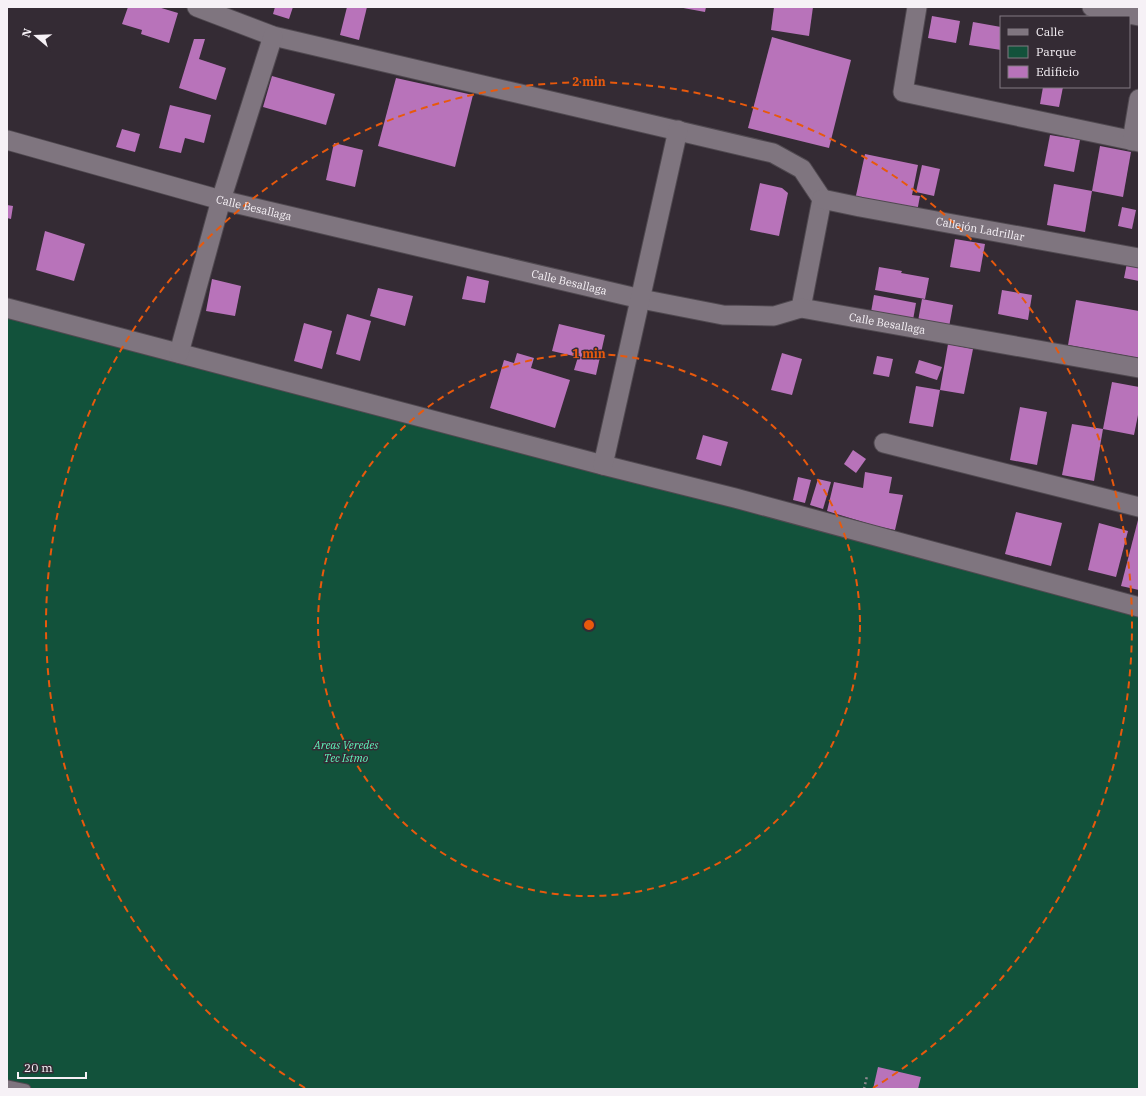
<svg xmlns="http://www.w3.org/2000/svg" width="1146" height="1096" font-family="'IBM Plex Serif',serif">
  <rect width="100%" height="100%" fill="#342b34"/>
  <!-- green -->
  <path fill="#12523b" d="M7,309L1139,615V1089H7Z"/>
  <!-- building -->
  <g fill="#b873ba">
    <path d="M128,7H158L178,13L169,43L141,34L142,30L122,24Z"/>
    <path d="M275,7H293L289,19L273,14Z"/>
    <path d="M347,7H367L359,40L340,35Z"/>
    <path d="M678,7H706L705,12Z"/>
    <path d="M774,7H813L809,36L771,30Z"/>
    <path d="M932,16L960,21L956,43L928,38Z"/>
    <path d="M973,22L1001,27V50L969,45Z"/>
    <path d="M772,37L851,60L829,148L748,128Z"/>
    <path d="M194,39H205L199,59L226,68L216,100L179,88Z"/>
    <path d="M272,76L335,94L326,125L263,107Z"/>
    <path d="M396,78L473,95L455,167L378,146Z"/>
    <path d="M1043,87H1063L1059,107L1040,104Z"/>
    <path d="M170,105L211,115L204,143L185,138L181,153L159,148Z"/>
    <path d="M122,129L140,134L135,152L116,147Z"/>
    <path d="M1050,135L1080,140L1074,172L1044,166Z"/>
    <path d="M334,143L363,150L355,187L326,180Z"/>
    <path d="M1100,146L1131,152L1123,197L1092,191Z"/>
    <path d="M865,154L918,165L912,195L920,196L917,212L855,200Z"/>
    <path d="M922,165L940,169L934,196L916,192Z"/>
    <path d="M760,183L782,188L788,193L779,236L750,230Z"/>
    <path d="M1054,184L1092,191L1085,232L1047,225Z"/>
    <path d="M7,205L13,206L11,219L7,218Z"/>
    <path d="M1122,207L1136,210L1132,229L1118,226Z"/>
    <path d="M45,231L85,244L74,281L36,270Z"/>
    <path d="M955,239L985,244L980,272L950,267Z"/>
    <path d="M1127,263L1139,266V281L1124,278Z"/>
    <path d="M879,267L902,271L901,273L929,278L925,299L875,290Z"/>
    <path d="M467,276L489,281L485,303L462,299Z"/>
    <path d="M212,279L241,286L235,316L206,311Z"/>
    <path d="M378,288L413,296L405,326L370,316Z"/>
    <path d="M1002,290L1032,295L1028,320L998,314Z"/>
    <path d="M874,295L916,303L913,320L871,312Z"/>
    <path d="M922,299L953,305L949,327L918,321Z"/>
    <path d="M1076,300L1139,311V358L1068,345Z"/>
    <path d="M347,314L371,321L360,361L336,354Z"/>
    <path d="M304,323L332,331L322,369L294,361Z"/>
    <path d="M559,324L605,335L596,375L574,370L578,357L552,351Z"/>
    <path d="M948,344L973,349L964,394L940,390L933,427L909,423L916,386L940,390Z"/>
    <path d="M517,353L534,358L531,368L570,380L555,428L490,408L504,360L514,363Z"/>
    <path d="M782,353L802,359L792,395L771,390Z"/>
    <path d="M877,356L893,359L889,377L873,374Z"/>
    <path d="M919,360L942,367L937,380L915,373Z"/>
    <path d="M1112,382L1139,387V410L1134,435L1103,429Z"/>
    <path d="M1020,407L1047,412L1037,465L1010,460Z"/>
    <path d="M1072,424L1103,429L1094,481L1062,475Z"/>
    <path d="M703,435L728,442L721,466L696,459Z"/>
    <path d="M853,450L866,459L856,473L844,464Z"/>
    <path d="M865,472L892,477L889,493L903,495L895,530L876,526L827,511L834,482L863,488Z"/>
    <path d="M798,477L811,480L805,503L793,500Z"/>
    <path d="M818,479L831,482L823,509L810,505Z"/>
    <path d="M1016,512L1062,523L1051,566L1005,554Z"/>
    <path d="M1138,520L1139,521V590L1121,586Z"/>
    <path d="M1099,523L1128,531L1116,577L1088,570Z"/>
    <path d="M878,1067L921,1077L918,1089H873Z"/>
  </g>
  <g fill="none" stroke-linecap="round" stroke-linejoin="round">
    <!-- service casing -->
    <g stroke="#504950" stroke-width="11">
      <path id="service" d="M7,1085L26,1089"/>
    </g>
    <!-- minor casing -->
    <g stroke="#504950" stroke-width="21">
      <g id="minor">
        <path d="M197,7L273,36L773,153L802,169L822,199L801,308"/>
        <path d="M917,7L903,92L1139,142"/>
        <path d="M1092,7L1139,16"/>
        <path id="s1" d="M7,140L221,200L641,299L723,315L774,316L801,308L1139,368"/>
        <path d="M1132,141L1139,99"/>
        <path id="s2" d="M822,199L860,207L1139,258"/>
        <path d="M7,308L603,465L735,498L1139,607"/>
        <path d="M179,353L221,200L273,36"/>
        <path d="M884,443L1139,507"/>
        <path d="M603,465L678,130"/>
      </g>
    </g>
    <!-- path -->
    <path stroke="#908990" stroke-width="2.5" stroke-dasharray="2 3" stroke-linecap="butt" d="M864,1089L867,1076"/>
    <!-- service -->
    <use href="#service" stroke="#7f757f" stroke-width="9"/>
    <!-- minor -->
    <use href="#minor" stroke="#7f757f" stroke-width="19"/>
  </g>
  <!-- distance rings -->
  <g fill="none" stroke="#e8590c" stroke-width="2" stroke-dasharray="7 5">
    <circle cx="589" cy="625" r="271"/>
    <path d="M305 1088A543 543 0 1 1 873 1088"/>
  </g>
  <g text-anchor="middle" stroke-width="3" stroke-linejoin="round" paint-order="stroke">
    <!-- street labels -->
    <g font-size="11" fill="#f6f1f6" stroke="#342b34">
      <text dy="4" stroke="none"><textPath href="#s1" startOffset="256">Calle Besallaga</textPath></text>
      <text dy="4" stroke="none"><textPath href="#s2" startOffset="161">Callejón Ladrillar</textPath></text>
      <text dy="4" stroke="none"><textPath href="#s1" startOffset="580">Calle Besallaga</textPath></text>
      <text dy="4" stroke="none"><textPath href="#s1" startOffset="904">Calle Besallaga</textPath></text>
    </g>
    <!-- park labels -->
    <g font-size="11" font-style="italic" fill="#5ef9bd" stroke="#342b34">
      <text x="346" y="749">Areas Veredes<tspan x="346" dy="13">Tec Istmo</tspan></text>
    </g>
  </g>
  <circle cx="589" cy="625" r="6" fill="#e8590c" stroke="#342b34" stroke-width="2"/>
  <g font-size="12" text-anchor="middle" font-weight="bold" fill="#e8590c" stroke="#342b34" stroke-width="3" stroke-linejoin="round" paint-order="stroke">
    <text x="589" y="86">2 min</text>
    <text x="589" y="358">1 min</text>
  </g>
  <!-- border -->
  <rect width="1146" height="1096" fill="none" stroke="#f6f1f6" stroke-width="16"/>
  <!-- legend -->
  <rect x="1000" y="16" width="130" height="72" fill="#342b34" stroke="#827a82"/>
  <rect x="1008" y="29" width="20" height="6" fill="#7f757f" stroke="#827a82"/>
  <text x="1036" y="36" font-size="12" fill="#f6f1f6">Calle</text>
  <rect x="1008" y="46" width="20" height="12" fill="#12523b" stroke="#827a82"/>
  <text x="1036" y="56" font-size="12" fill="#f6f1f6">Parque</text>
  <rect x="1008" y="66" width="20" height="12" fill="#b873ba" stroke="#827a82"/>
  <text x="1036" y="76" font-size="12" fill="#f6f1f6">Edificio</text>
  <!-- north arrow -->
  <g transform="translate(36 36) rotate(289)" stroke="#342b34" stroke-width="3" paint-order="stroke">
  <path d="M0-3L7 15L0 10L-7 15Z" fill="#f6f1f6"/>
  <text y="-6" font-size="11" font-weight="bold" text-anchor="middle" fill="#f6f1f6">N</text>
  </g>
  <!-- scale -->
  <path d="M18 1072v6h68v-6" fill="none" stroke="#f6f1f6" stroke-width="2"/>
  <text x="24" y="1072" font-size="12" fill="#f6f1f6" stroke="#342b34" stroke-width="3" paint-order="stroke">20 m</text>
</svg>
